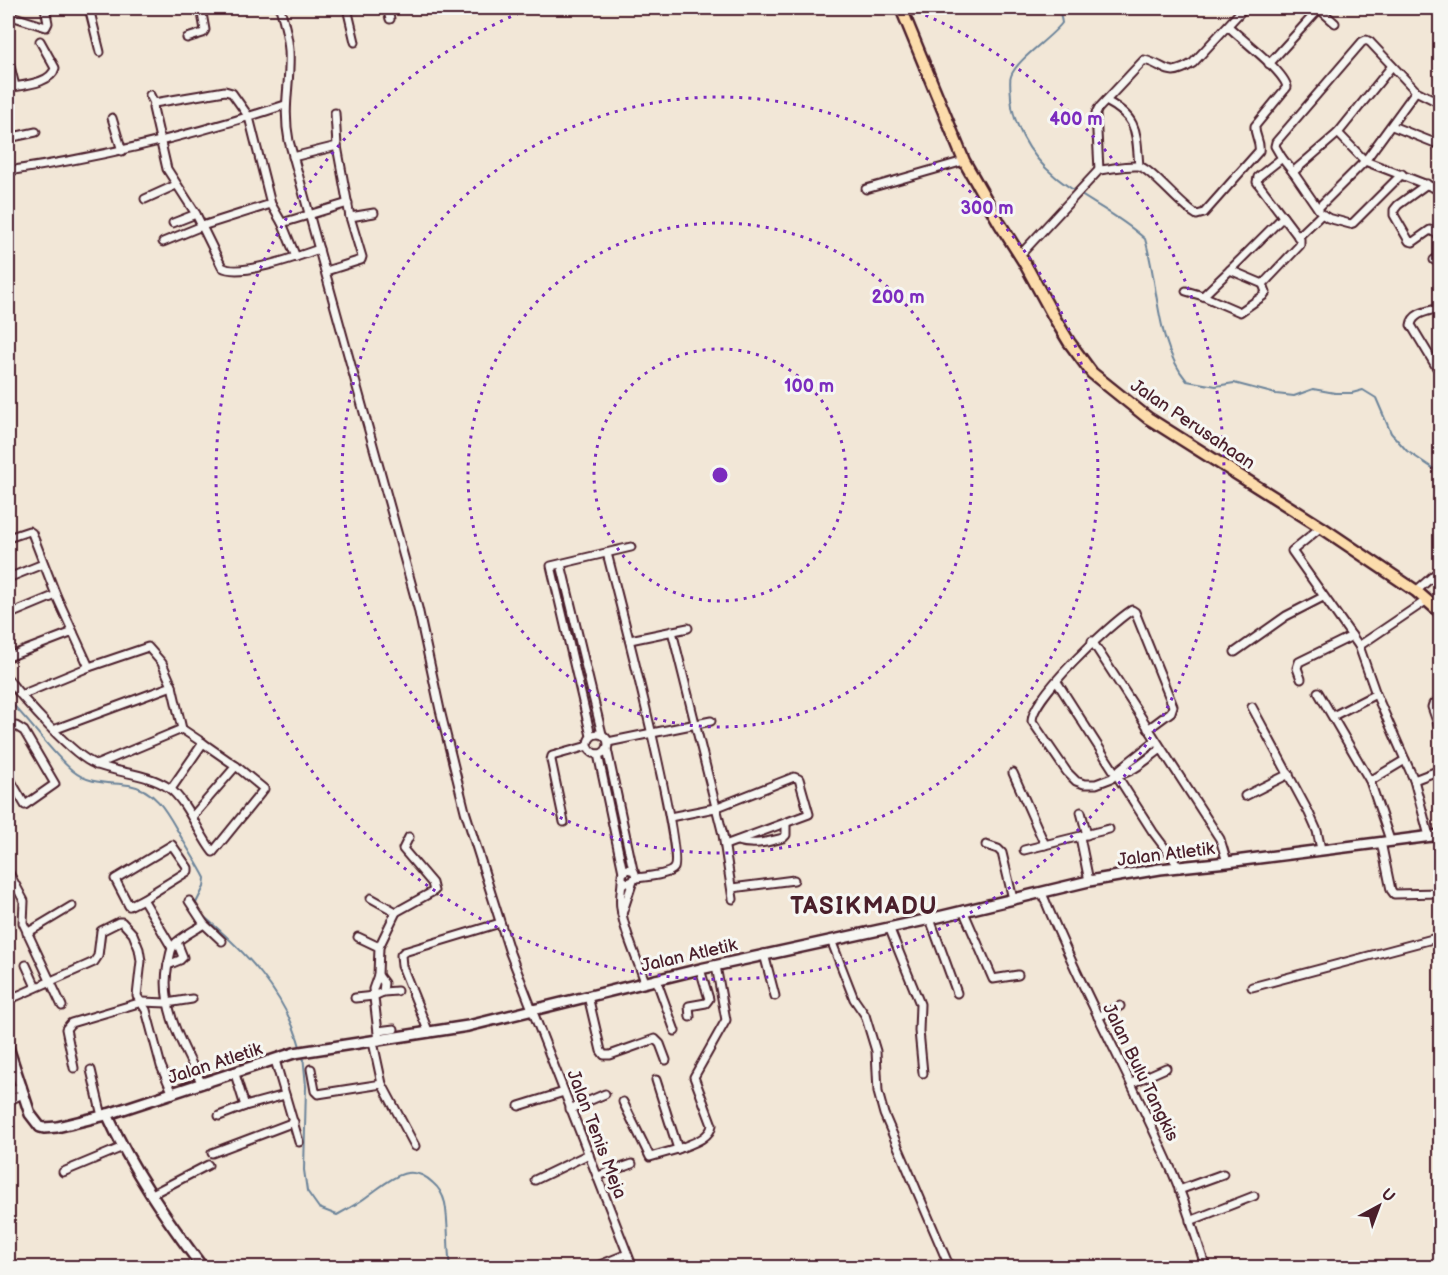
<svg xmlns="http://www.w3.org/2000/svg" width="1448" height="1275" font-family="'Balsamiq Sans',sans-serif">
  <rect width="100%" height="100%" fill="#f2e7d7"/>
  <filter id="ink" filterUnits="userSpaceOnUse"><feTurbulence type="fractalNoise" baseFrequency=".0167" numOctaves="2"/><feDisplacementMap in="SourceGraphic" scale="12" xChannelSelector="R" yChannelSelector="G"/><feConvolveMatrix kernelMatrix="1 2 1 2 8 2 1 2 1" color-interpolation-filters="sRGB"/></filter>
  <g filter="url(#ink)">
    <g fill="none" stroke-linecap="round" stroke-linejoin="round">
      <!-- stream -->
      <g stroke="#6c849a" stroke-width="2">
        <path d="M1053,8L1060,12L1062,23C1050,39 1017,59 1011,76C1009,81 1011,92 1011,98C1012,114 1017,124 1023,137C1050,190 1104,201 1145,239C1159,285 1155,343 1187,381L1216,386L1234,383L1276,394L1294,396L1313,389L1335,393H1352L1363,390L1376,398L1391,433L1407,451L1440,473"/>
        <path d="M8,700C31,721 48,750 73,771C90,785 109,782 129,785C159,790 170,819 184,842C191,854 199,866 205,878L204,887L196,903L197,907"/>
        <path d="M201,914C245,951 286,993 301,1050"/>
        <path d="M303,1055L306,1086L304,1170L307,1191L319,1208L337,1215C348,1209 359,1203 369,1195C389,1181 409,1160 433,1183C439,1188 443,1195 445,1203C449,1224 447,1246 450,1268"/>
      </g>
      <!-- street casing -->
      <g stroke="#4a1f2b" stroke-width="11">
        <g id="street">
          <path d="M89,8L100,52"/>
          <path d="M280,8C284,21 288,36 289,50C291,82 282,106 289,141L418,608L440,710L465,811L510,953L633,1268"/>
          <path d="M347,8L355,42"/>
          <path d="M387,8L390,19"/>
          <path d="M1318,8L1335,23"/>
          <path d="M8,15L46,27L48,23L45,8"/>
          <path d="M187,38L203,33L205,30L201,8"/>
          <path d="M8,58L15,86"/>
          <path d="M1269,64L1320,8"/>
          <path d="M8,88C22,85 51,84 55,68L40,41"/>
          <path d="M150,95L154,103L153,108L167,169L196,214L222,267C239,278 299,256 319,249"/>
          <path d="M1106,101C1139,118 1136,133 1139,166"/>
          <path d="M154,103L225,91L232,93L249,117L271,204L282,223L348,203"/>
          <path d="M335,113L337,146"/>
          <path d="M112,118L122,151"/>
          <path d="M1392,126L1440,145"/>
          <path d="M1338,133L1365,161L1440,190"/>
          <path d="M8,138L36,132"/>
          <path d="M293,157L337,146L350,217L362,257L361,260L326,271"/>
          <path d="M1282,158L1293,172L1338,133L1392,66"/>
          <path d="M1099,170L1096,113L1098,109L1144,60C1167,65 1166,80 1193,63L1244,8"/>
          <path d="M8,171C102,157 194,135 285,105"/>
          <path d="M1293,172L1319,210"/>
          <path d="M1427,184L1398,205L1394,210V215L1409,241L1413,242L1430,230L1440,235"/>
          <path d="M866,189L964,161"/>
          <path d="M145,199L176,185"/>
          <path d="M1318,208L1365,161L1416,91"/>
          <path d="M350,217L374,213"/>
          <path d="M173,223L196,214"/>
          <path d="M282,223L296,257"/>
          <path d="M1298,237L1322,214L1328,218L1350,224L1353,223L1402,174"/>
          <path d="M163,242L202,226L271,204"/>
          <path d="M1020,255L1099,170C1111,169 1126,165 1138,166C1150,167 1181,207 1197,215L1204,213L1259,151C1261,142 1254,135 1255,126L1287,87C1284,71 1241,39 1228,26"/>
          <path d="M1434,260L1440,256"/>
          <path d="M1230,270L1283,217"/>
          <path d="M1186,291L1203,296L1230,270L1263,284L1300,245V239L1257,182L1258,177L1282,158L1275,146L1276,142L1362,42L1366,40L1370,42L1416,91L1440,103"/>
          <path d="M1203,296L1240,312L1263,296L1266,292L1263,284"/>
          <path d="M1440,308C1430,311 1413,312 1411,325L1440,373"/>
          <path d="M1321,527L1292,551L1359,646L1376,694L1414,780L1429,836"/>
          <path d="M8,538L29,531L32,533L56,595L89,667L148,647L162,663L172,686L53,730"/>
          <path d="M607,553C616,588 685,852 674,868C670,875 644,877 635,878"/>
          <path d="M561,564L602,734"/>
          <path d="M8,578L43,564"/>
          <path d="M1416,591L1440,570"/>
          <path d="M8,615L56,595"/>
          <path d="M672,631L723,835L733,899"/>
          <path d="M630,640L688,628"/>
          <path d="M1092,641L1220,839L1227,862"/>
          <path d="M1359,646L1427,600"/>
          <path d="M1235,652L1286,616L1323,597"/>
          <path d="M8,657L73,632"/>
          <path d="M8,679C24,700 72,755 95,764C120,774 147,773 169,788C186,800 200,836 213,852L264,789L236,766"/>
          <path d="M1301,679L1297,668L1299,662L1352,636"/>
          <path d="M1057,682L1153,832L1180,868"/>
          <path d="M1318,692L1370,781L1390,840"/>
          <path d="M21,695L89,667"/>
          <path d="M1440,702L1433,704L1432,707L1440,730"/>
          <path d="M1252,707L1309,813L1317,831L1321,849"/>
          <path d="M1333,716L1376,694"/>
          <path d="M8,728L16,726L24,731L55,784L25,805L8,776"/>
          <path d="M1148,729L1171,712L1173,706L1135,612L1132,610C1110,624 1032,697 1032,721L1067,772L1076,781L1084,784H1096L1112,778L1120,769L1155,741"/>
          <circle cx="598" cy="744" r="10"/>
          <path d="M591,736L551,566L631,547"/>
          <path d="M608,742L711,721"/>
          <path d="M607,749L633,870"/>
          <path d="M598,754L623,872"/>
          <path d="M96,765L182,729L172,686"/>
          <path d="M1013,773L1045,845"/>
          <path d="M1116,775C1132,774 1148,758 1161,749"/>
          <path d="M1414,780L1440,770"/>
          <path d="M1370,781L1405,760"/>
          <path d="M171,789L203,743L182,729"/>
          <path d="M1245,796L1289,774"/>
          <path d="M1081,812L1087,835"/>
          <path d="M192,817L236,766L203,743"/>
          <path d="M670,817L715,808L794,777L799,779L809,814L725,845"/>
          <path d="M564,822L551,760L552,756L588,746"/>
          <path d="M1080,837L1089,881"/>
          <path d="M737,841C754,846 767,842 783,838L786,835V823"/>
          <path d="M1381,842L1391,890L1394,894L1440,893"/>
          <path d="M172,845L188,868V871L143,899L129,906L115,879Z"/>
          <path d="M986,845L998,849L1002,853L1013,899"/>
          <path d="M1024,850L1109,829"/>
          <path d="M8,871L24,901L23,923L62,1006"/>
          <path d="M624,881L627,883L633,881L636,876L634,871L627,869L622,874C623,885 619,896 621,908C624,932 637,958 645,982"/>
          <path d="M732,888L794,880"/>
          <path d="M1042,893C1080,987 1130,1076 1171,1169C1185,1200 1195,1235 1206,1268"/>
          <path d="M371,898L396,912"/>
          <path d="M143,899L172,948"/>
          <path d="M189,901L204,924C194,931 180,937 173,946C170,952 170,958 168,964C159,1007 183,1046 202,1084"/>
          <path d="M963,910L993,979L1018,975"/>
          <path d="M622,914L633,881"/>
          <path d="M930,919L957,993"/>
          <path d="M204,924L222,941"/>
          <path d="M889,927L920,1004L919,1031L923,1073"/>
          <path d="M27,933L72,906"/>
          <path d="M358,937L379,947"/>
          <path d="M831,940L854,999L865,1015L876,1051L878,1092L884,1114L950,1268"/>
          <path d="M764,954L775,996"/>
          <path d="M26,965L36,987"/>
          <path d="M168,965L180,960L183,957L177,942"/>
          <path d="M656,979L675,1031"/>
          <path d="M1252,987L1440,937"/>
          <path d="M383,992L397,991"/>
          <path d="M588,996L601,1051L604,1055H610L655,1039L660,1044L666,1060"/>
          <path d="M355,998L374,996L383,992L384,983L378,975"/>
          <path d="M8,1000L94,962L98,956L101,931L119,922H122L133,934L139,949L141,961L137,996L146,1010L161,1066L173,1094"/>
          <path d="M690,1017L689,1006L706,1003L709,999L700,969"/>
          <path d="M1098,1017L1120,1006"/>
          <path d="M378,1031L394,1029"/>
          <path d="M429,1033L402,966L401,955L404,952L500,923"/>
          <path d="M379,1041L373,989L378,975L379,947L396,912L434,891L432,883L403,849L409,837"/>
          <path d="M373,1042L382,1084L415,1146"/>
          <path d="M275,1060L299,1142"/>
          <path d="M74,1068L66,1029L71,1023L142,1002L167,1003L192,999"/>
          <path d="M311,1069L315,1091L318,1094L382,1084"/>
          <path d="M91,1070L102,1116"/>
          <path d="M235,1074L245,1106L285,1095"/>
          <path d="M656,1080L678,1149C690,1144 710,1139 712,1125L694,1077L726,1020L716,966"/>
          <path d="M1132,1083L1166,1068"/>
          <path d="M8,1092L22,1086"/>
          <path d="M8,1101L24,1093"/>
          <path d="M623,1102L650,1157L678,1149"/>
          <path d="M519,1106L564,1092"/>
          <path d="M570,1109L605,1094"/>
          <path d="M219,1116L245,1106"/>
          <path d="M212,1153L294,1122"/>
          <path d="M63,1172L123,1147"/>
          <path d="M598,1176L632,1164"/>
          <path d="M535,1180L589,1154"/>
          <path d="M1179,1190L1223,1174"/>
          <path d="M152,1194L208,1165"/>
          <path d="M1190,1221L1254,1196"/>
          <path d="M592,1268L627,1254"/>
        </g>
      </g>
      <!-- secondary casing -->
      <g stroke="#4a1f2b" stroke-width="14">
        <g id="secondary">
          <path d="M8,1047L30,1114L40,1127L44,1128L57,1127L102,1116L294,1053L468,1026L700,969L930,919L1089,881L1160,869L1227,862L1440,835"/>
          <path d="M107,1114C132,1170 167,1220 203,1268"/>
        </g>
      </g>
      <!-- primary casing -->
      <g stroke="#4a1f2b" stroke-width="15">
        <path id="primary" d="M901,8L964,161L1000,224L1024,262L1055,319L1069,342L1092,373L1148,418L1321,527L1416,591L1440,612"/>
      </g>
      <!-- street -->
      <use href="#street" stroke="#f6f6f2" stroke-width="7"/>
      <!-- secondary -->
      <use href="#secondary" stroke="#f6f6f2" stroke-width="9"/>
      <!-- primary -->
      <use href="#primary" stroke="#fcdcac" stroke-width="10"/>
    </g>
  </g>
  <!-- distance rings -->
  <g fill="none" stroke="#7b2cbf" stroke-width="3" stroke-dasharray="3 6">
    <circle cx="720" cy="475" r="126"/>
    <circle cx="720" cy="475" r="252"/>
    <circle cx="720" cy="475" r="378"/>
    <path d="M909 8A504 504 0 1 1 531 8"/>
  </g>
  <g text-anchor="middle" stroke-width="6" stroke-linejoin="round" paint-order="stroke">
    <!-- street labels -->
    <g font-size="18" fill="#4a1f2b" stroke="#f6f6f2">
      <text transform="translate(1193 424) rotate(34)" y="6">Jalan Perusahaan</text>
      <text transform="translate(1166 854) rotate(-7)" y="6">Jalan Atletik</text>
      <text transform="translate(689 955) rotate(-13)" y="6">Jalan Atletik</text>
      <text transform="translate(215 1063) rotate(-18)" y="6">Jalan Atletik</text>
      <text transform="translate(1141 1072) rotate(64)" y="6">Jalan Bulu Tangkis</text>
      <text transform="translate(597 1134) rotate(69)" y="6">Jalan Tenis Meja</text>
    </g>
    <!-- district labels -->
    <g font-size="24" font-weight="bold" letter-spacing="1.5" fill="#4a1f2b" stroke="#f6f6f2">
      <text x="864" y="914">TASIKMADU</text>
    </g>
  </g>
  <circle cx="720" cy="475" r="9" fill="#7b2cbf" stroke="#f6f6f2" stroke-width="3"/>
  <g font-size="18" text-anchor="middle" font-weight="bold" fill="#7b2cbf" stroke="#f6f6f2" stroke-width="6" stroke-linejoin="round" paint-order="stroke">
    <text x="1076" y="125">400 m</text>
    <text x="987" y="214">300 m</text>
    <text x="898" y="303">200 m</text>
    <text x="809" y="392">100 m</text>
  </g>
  <!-- margin -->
  <rect width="1448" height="1275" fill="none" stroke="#f6f6f2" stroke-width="30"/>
  <rect x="15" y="15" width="1418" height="1245" fill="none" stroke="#4a1f2b" stroke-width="2" filter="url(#ink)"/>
  <!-- north arrow -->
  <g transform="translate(1379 1206) rotate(41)" stroke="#f6f6f2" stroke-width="4.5" paint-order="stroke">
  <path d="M0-4.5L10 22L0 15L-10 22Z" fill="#4a1f2b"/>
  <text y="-9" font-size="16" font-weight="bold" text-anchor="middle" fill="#4a1f2b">U</text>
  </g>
</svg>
